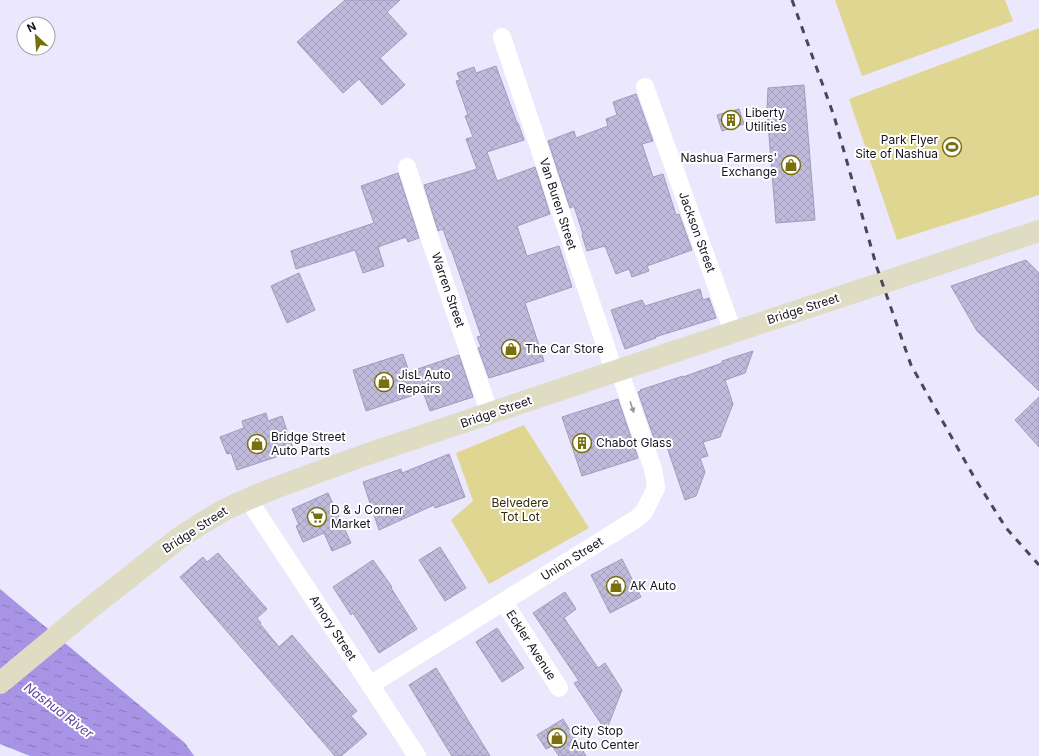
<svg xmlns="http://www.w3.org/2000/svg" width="1039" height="756" font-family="Inter,sans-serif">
  <defs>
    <pattern id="water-ripples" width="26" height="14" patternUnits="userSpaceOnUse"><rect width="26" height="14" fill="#a794e5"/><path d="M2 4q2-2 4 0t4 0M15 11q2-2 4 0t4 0" fill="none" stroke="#8778b9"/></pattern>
    <pattern id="building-cross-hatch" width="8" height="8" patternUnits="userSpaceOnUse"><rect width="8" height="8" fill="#c0badc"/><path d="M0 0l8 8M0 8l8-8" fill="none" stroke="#a49fbc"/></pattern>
  </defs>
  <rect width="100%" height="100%" fill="#ebe7fd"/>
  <!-- park -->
  <g fill="#dfd692">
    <path d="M835,0H1005L1013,21L862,76Z"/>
    <path d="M1039,28V195L897,240L849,99Z"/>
    <path d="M524,425L589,528L489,584L451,520L473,501L456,453Z"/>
  </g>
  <!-- water -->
  <path fill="url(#water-ripples)" d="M0,589L185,743L194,756H30L0,744Z"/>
  <!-- building -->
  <g fill="url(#building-cross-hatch)" stroke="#a19abc">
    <path d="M345,0H400L387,12L407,34L380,58L405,85L382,105L359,79L343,93L297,42Z"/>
    <path d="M496,66L517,123H518L524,140L487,152L497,181L535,167L550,214L517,226L527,256L559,246L572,287L525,303L544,361L489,378L478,348L481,347L477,337L481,336L451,249H450L443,229L438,231L424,185L477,169L466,139L473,137L465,116L468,115L456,81L460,80L457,73L474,67L476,73Z"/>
    <path d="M804,85L815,220L776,223L767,110L768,88Z"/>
    <path d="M636,94L653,141L642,144L653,177L663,174L676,215L679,214L692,250L647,266L649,271L632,277L629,269L616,274L605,246L587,251L582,235L583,234L574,206L570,208L548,141L574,131L576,138L608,126L606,119L617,115L613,102Z"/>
    <path d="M739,109L744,124L722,131L717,115Z"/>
    <path d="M398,173L419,238L408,242L406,237L378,247L384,266L363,273L355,250L296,269L291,251L374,223L361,186Z"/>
    <path d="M1026,260L1039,273V391L977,331L951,286Z"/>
    <path d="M299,273L315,310L287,323L271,286Z"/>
    <path d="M700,289L703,300L709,298L716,318L655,337L656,338L625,349L611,310L642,300L645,306Z"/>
    <path d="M753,351L745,373L725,380L733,404L720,437L703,442L708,456L700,458L705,472L696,496L685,500L666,444L657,447L638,392L641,391L640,390L683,376V377L722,363V361Z"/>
    <path d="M403,354L409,372L459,355L473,397L430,411L423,392L366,411L353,370Z"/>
    <path d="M1039,397V447L1015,420Z"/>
    <path d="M618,399L638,458L582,476L562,417Z"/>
    <path d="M266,413L268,421L282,416L294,451L237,470L231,453L227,454L220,437L244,428L242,421Z"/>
    <path d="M449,454L465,497L435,508L434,505L379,530L363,482L401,469L402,473Z"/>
    <path d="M328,493L351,543L332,551L324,533L303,542L296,526L299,525L292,509Z"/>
    <path d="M440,547L466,588L445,601L419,560Z"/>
    <path d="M218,553L267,609L257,618L261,623L260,624L279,647L292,635L357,711L351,716L367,734L341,756H335L180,577L203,557L207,562Z"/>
    <path d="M622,559L641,597L610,613L591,575Z"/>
    <path d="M373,560L392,587L391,588L417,629L379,653L353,613L351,615L333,587Z"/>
    <path d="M565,592L576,609L564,618L598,668L605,663L622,690L606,731L574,683L579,681L533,613Z"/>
    <path d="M497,628L524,668L502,682L476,642Z"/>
    <path d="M436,668L490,756H452L442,740L409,685Z"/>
    <path d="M563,719L586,756H559L552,746L546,749L537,735Z"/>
  </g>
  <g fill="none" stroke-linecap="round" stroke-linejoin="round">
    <!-- street -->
    <g stroke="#fff" stroke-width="18">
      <path d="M502,37L614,371"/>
      <path d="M645,87L733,332"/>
      <path d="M407,167L432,245L490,414"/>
      <path d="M248,499L417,756"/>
      <path d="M504,602L559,688"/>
      <path d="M370,685L636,519L644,512L656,488L655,480L653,469L619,370"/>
    </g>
    <!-- secondary -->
    <path stroke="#dfdcc4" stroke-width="22" d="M0,683L94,605L179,538L204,522L224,510L248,499L275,488L362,456L619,370L1039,231"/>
    <!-- rail -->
    <path stroke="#4a4856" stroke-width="3" stroke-dasharray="7 7" stroke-linecap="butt" d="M792,0L834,116L877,268L911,365L974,477L1006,528L1039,565"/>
  </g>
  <!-- one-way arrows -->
  <defs><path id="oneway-solid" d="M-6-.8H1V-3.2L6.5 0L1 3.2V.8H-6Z"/></defs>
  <use fill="#96959b" href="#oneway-solid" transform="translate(632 407) rotate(71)"/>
  <!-- icons -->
  <defs>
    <g id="building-ring" transform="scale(1)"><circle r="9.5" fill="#fff" stroke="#7a6f0d" stroke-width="1.5"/><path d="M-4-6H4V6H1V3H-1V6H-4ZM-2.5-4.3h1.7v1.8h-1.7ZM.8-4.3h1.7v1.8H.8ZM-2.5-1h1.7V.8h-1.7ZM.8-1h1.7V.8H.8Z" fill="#7a6f0d"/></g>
    <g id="stadium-ring" transform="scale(1)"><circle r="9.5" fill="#fff" stroke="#7a6f0d" stroke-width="1.5"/><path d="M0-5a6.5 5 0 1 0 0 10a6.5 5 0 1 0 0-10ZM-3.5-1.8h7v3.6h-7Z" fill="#7a6f0d"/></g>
    <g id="shop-ring" transform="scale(1)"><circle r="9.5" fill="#fff" stroke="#7a6f0d" stroke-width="1.5"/><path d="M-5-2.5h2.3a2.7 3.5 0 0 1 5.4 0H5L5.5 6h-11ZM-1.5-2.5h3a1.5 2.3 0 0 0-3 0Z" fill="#7a6f0d"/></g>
    <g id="supermarket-ring" transform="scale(1)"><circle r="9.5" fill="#fff" stroke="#7a6f0d" stroke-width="1.5"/><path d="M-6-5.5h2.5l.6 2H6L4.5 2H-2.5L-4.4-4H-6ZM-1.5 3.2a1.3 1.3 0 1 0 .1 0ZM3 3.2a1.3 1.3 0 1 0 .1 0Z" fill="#7a6f0d"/></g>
  </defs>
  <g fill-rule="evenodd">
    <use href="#building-ring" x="731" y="120"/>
    <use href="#stadium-ring" x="952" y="147"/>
    <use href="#shop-ring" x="791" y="165"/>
    <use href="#shop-ring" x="511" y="349"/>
    <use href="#shop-ring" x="384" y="382"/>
    <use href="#building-ring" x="582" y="443"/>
    <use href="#shop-ring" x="257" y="444"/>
    <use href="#supermarket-ring" x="317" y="517"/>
    <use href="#shop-ring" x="616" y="586"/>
    <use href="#shop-ring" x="557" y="738"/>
  </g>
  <g text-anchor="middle" stroke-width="4" stroke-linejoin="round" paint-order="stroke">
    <!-- poi labels -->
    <g font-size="12" fill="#161420" stroke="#fff" text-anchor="start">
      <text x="745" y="117">Liberty<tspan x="745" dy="14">Utilities</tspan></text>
      <text x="938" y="144" text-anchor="end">Park Flyer<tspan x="938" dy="14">Site of Nashua</tspan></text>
      <text x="777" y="162" text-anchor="end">Nashua Farmers'<tspan x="777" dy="14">Exchange</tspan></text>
      <text x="525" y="353">The Car Store</text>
      <text x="398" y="379">JisL Auto<tspan x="398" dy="14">Repairs</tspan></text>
      <text x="271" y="441">Bridge Street<tspan x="271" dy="14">Auto Parts</tspan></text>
      <text x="596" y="447">Chabot Glass</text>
      <text x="331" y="514">D &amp; J Corner<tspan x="331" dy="14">Market</tspan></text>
      <text x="630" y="590">AK Auto</text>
      <text x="571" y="735">City Stop<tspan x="571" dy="14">Auto Center</tspan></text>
    </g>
    <!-- street labels -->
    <g font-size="12" fill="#161420" stroke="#fff">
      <text transform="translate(558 204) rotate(72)" y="4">Van Buren Street</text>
      <text transform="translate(697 232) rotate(70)" y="4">Jackson Street</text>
      <text transform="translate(448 290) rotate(71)" y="4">Warren Street</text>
      <text transform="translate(803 309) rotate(-18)" y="4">Bridge Street</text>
      <text transform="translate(496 412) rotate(-19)" y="4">Bridge Street</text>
      <text transform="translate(195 530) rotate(-33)" y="4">Bridge Street</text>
      <text transform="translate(572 559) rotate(-32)" y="4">Union Street</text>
      <text transform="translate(333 628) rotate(57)" y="4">Amory Street</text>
      <text transform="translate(531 645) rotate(57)" y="4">Eckler Avenue</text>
    </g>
    <!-- park labels -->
    <g font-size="12" fill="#322d02" stroke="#fff">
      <text x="520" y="507">Belvedere<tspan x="520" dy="14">Tot Lot</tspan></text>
    </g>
    <!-- water labels -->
    <g font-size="13" font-style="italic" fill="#5e419f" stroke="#fff">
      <text transform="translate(59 710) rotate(37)" y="5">Nashua River</text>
    </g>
  </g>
  <!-- north arrow -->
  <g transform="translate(36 36) rotate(334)"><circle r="19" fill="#ffffff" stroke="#a2a1a6"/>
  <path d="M0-3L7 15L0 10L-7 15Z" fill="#7a6f0d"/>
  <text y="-6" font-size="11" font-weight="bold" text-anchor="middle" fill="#161420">N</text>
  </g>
</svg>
